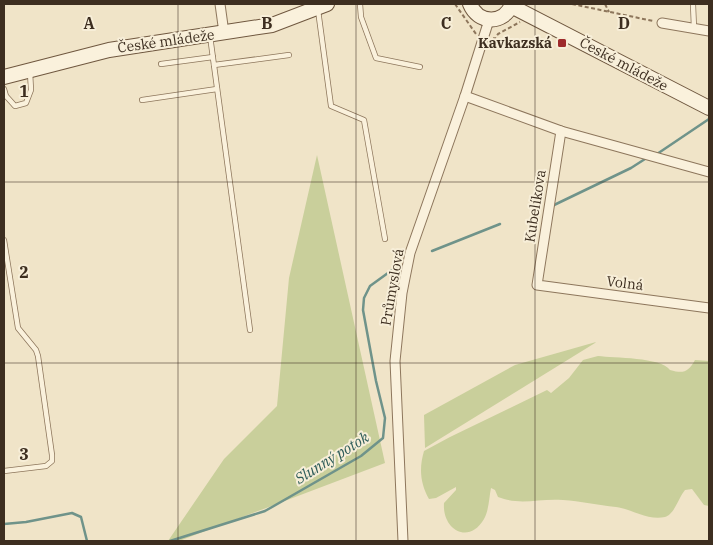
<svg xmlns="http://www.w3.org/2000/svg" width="713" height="545" font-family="'IBM Plex Serif',serif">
  <rect width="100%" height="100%" fill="#f0e4c8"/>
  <!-- green -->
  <g fill="#c9cf9b">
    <path d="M317,155L385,463L179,541H168L224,459L277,406L289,278Z"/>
    <path d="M596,342L595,343L425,448L424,415L515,365Z"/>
    <path d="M598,356C614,358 661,357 670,370C684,374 688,372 695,360L709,361V506L704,505L692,489L685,490C679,497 674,515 665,517C648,521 632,509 616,507C598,505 580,501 563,500C539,498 521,506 498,497L495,490L491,488C489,498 489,510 484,519C469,545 442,530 444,503L456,490V487L436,498L429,499C420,483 419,468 424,451L450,437L547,390L551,393L569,378L583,360Z"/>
  </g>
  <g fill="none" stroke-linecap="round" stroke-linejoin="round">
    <!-- stream -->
    <g stroke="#6f938a" stroke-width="2.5">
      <path d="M657,154L709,119"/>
      <path d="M552,206L631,168L645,159"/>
      <path d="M432,251L500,224"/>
      <path d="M4,524L26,522L72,513L81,517L87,541"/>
      <path d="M170,541L265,511L361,456L383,438L385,418L376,381L363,310L364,298L370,286L399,265"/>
    </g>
    <!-- lane casing -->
    <g stroke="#8d765c" stroke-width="6">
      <g id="lane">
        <path d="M360,4L361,17L376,58L420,67"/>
        <path d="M693,4L694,28"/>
        <path d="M318,10L331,106L364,120L385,239"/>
        <path d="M210,36L250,330"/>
        <path d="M161,64L213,57"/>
        <path d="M214,65L289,55"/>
        <path d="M4,89L6,96L15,106L26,103L31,90L30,72"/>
        <path d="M142,100L217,89"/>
        <path d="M4,240L18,328L36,350L38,356L52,455V461L46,466L4,471"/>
      </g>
    </g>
    <!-- street casing -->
    <g stroke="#8d765c" stroke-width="11">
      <g id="street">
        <path d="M220,4L224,33"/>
        <path d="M662,23L709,31"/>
        <path d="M465,96L561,131L709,172"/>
        <path d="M561,131L537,285L709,308"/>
        <path d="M403,541L395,361L402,293L410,253L465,96L489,20"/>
      </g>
    </g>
    <!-- secondary casing -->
    <g stroke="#6f573f" stroke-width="16">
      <g id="secondary">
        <path d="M470,4C478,24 504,25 512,4"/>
        <path d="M511,6L709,108"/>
        <path d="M4,77L109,50L272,25L327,4"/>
      </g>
    </g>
    <!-- path -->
    <g stroke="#8d765c" stroke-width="2" stroke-dasharray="4 2.5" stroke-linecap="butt">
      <path d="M455,4L476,34"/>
      <path d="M572,4L653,21"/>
      <path d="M605,4L609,12"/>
      <path d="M493,38L495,39L498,34L520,22"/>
    </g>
    <!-- lane -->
    <use href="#lane" stroke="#faf1dc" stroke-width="4.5"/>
    <!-- street -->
    <use href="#street" stroke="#faf1dc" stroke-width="9"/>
    <!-- secondary -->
    <use href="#secondary" stroke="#faf1dc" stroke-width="14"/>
  </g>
  <!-- grid -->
  <path fill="none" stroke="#3d2e20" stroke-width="1" stroke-opacity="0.55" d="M178,4V541M356,4V541M535,4V541M4,182H709M4,363H709"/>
  <!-- markers -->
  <rect fill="#9e2a2b" stroke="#f7eed8" stroke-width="2" x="557" y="38" width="10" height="10" rx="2.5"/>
  <g text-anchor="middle" stroke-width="4" stroke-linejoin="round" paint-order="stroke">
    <!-- street labels -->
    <g font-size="14" fill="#3d2e20" stroke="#f7eed8">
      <text transform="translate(166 41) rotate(-8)" y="5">České mládeže</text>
      <text transform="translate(624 64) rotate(28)" y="5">České mládeže</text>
      <text transform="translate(535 206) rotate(-81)" y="5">Kubelíkova</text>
      <text transform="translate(625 283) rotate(7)" y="5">Volná</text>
      <text transform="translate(392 287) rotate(-80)" y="5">Průmyslová</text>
    </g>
    <!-- poi labels -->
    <g font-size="14" font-weight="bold" fill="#3d2e20" stroke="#f7eed8" text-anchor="end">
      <text x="552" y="48">Kavkazská</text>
    </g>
    <!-- water labels -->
    <g font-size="15" font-style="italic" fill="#2f5d5a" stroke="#f7eed8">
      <text transform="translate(332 458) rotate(-32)" y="5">Slunný potok</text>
    </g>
  </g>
  <g font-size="16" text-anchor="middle" font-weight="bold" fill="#3d2e20" stroke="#f7eed8" stroke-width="4" stroke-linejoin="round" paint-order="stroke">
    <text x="89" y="29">A</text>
    <text x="267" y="29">B</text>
    <text x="446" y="29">C</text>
    <text x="624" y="29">D</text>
    <text x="24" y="97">1</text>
    <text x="24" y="278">2</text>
    <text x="24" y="460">3</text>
  </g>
  <!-- border -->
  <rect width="713" height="545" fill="none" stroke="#3d2e20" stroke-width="10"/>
</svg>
